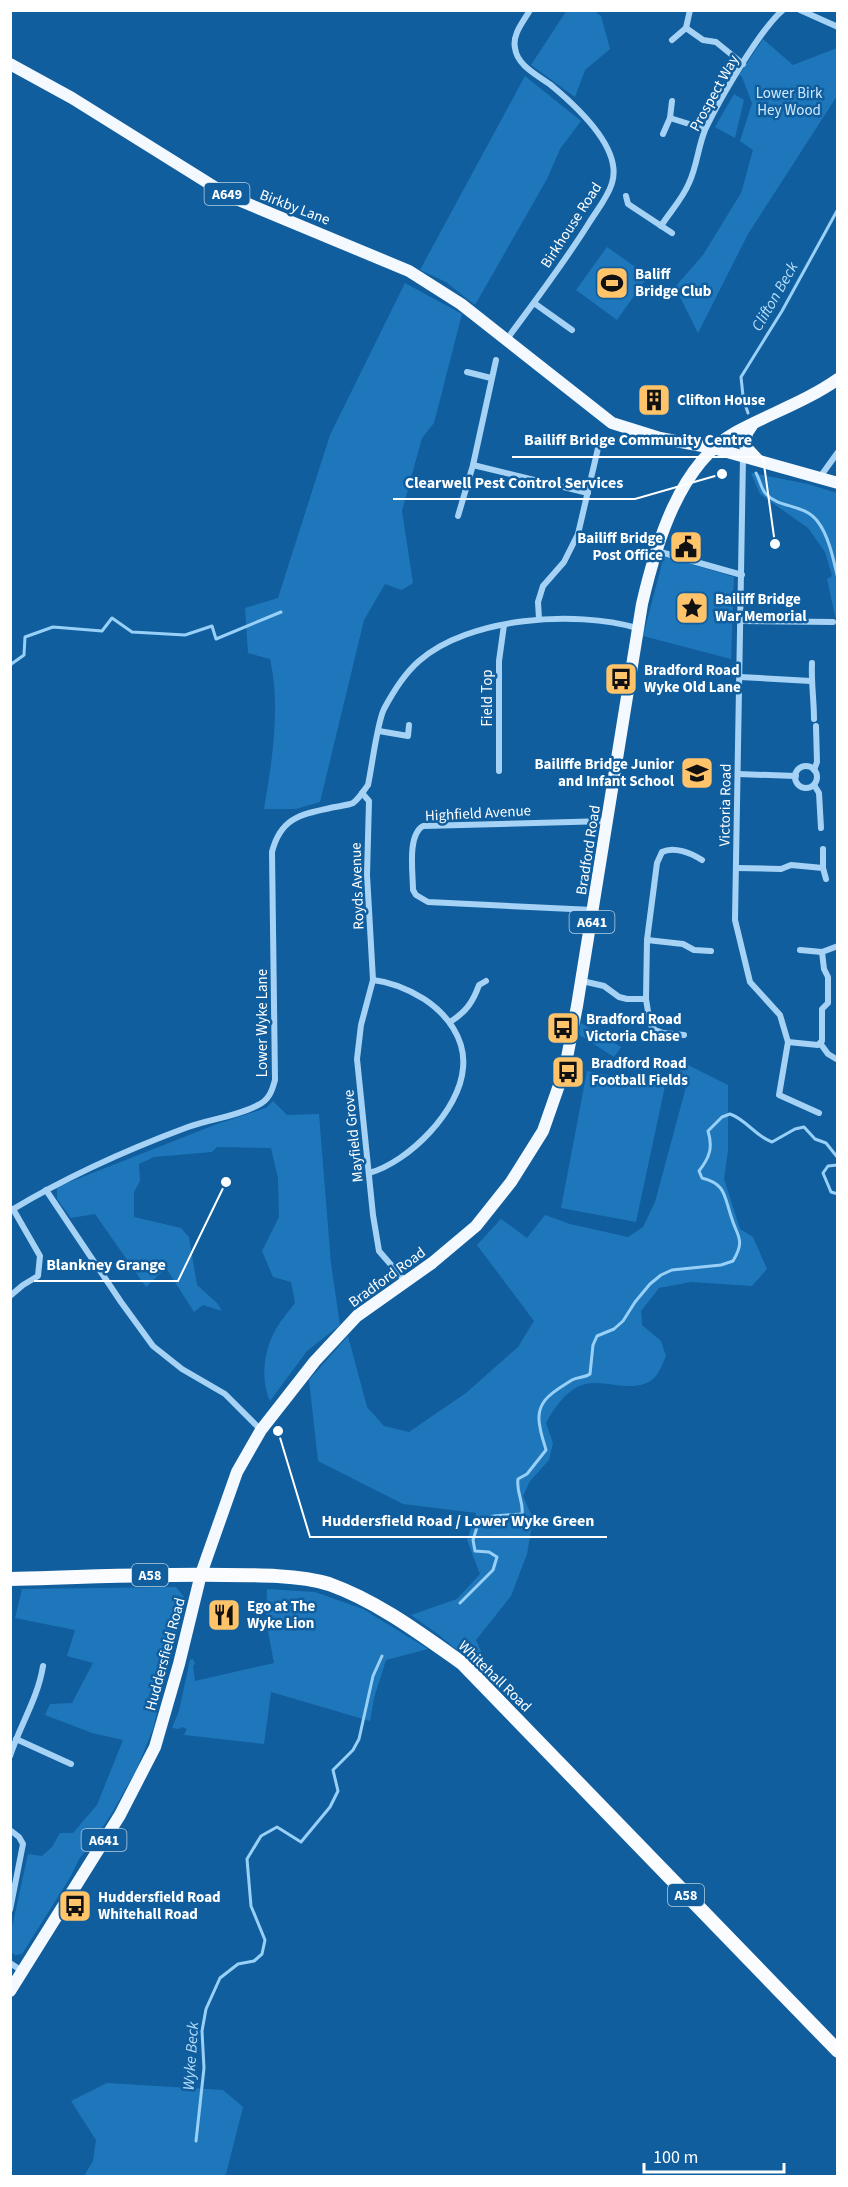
<svg xmlns="http://www.w3.org/2000/svg" width="848" height="2187" font-family="'Source Sans 3',sans-serif">
  <rect width="100%" height="100%" fill="#105e9e"/>
  <!-- green -->
  <g fill="#1f77bb">
    <path d="M567,10L594,11L601,16L610,49L585,70L575,97L531,65Z"/>
    <path d="M763,39L793,65L837,48V96L748,234L698,333L675,287L703,255L741,193L753,150L740,141L752,103L742,77L739,75Z"/>
    <path d="M525,76L581,121L560,149L547,179L475,305L446,282L420,270Z"/>
    <path d="M734,94L744,100L735,138L715,127Z"/>
    <path d="M607,247L648,276L617,320L576,290Z"/>
    <path d="M405,283L462,314L434,423L422,438L402,511L413,583L402,590L385,584L364,620L320,802L296,809H264C272,762 281,706 270,659L248,653L245,608L278,598L330,435Z"/>
    <path d="M751,473L808,484L837,493V625L827,579L832,576L825,552L808,528L760,494Z"/>
    <path d="M664,556L734,577L731,659L643,636Z"/>
    <path d="M581,1023L621,1047L614,1057L578,1034Z"/>
    <path d="M684,1063L728,1085V1150L724,1179L740,1229L753,1237L767,1269L752,1286L691,1282L659,1288L641,1311L642,1325L661,1341L666,1356C663,1362 660,1372 655,1377C634,1398 600,1374 577,1387C563,1395 553,1410 546,1423L553,1443L549,1460L530,1481L523,1496L533,1519L527,1554L511,1596L476,1640L494,1681L439,1635L411,1615L457,1599L480,1574L467,1540L476,1513L403,1504L318,1461L309,1380L348,1336L367,1407L384,1426L409,1432L466,1393L518,1347L534,1321L477,1245L501,1219L527,1238L545,1215L570,1224L628,1237L643,1227L655,1202L686,1087L678,1066Z"/>
    <path d="M587,1071L665,1086L636,1222L561,1208Z"/>
    <path d="M273,1101L287,1115L319,1114L331,1264L340,1325L307,1351L270,1401C260,1380 264,1349 276,1329C281,1320 289,1311 295,1303L291,1282L273,1277L262,1251L279,1217L278,1178L271,1148L217,1147L212,1152L154,1157L139,1164L140,1181L134,1192V1217L181,1228L189,1237L197,1285L217,1303L222,1311L203,1305L194,1312L166,1268L146,1287L95,1214L71,1218L57,1199V1187L217,1124L266,1108Z"/>
    <path d="M176,1587L184,1597L153,1729L137,1768L112,1813L92,1843L79,1859L71,1876L22,1954L15,1955L11,1952V1932L28,1854L42,1856L52,1847L60,1833H73L97,1805L123,1740L92,1733L45,1715L50,1704L72,1703L93,1663L67,1656L75,1630L15,1618L22,1589Z"/>
    <path d="M267,1589L315,1592L363,1609L428,1649L386,1660L374,1698L370,1721L271,1692L264,1744L184,1735L187,1729L182,1727L179,1729L172,1728L179,1711L190,1660L193,1659L195,1664L193,1666L195,1681L274,1663L266,1621Z"/>
    <path d="M107,2083L223,2090L243,2107L226,2174L224,2176H84L93,2161L96,2140L71,2101Z"/>
  </g>
  <g fill="none" stroke-linecap="round" stroke-linejoin="round">
    <!-- stream -->
    <g stroke="#98d0f8" stroke-width="3">
      <path d="M743,396L741,377L782,311L838,209"/>
      <path d="M745,404L748,413"/>
      <path d="M756,473C760,480 761,489 766,494C780,509 804,503 818,522C829,536 834,562 838,579"/>
      <path d="M10,665L24,655L25,637L53,627L102,631L112,618L132,632L185,635L212,626L216,639L281,612"/>
      <path d="M838,1165L828,1166L823,1173L831,1192L838,1194"/>
      <path d="M460,1603L493,1570L497,1557L489,1552L475,1551L473,1540L479,1521L494,1516L522,1514C524,1502 516,1493 518,1479L527,1474L546,1450C544,1442 541,1435 540,1427C534,1401 553,1392 572,1380C578,1377 584,1378 590,1374L593,1345L597,1336L614,1329L623,1321L635,1302L650,1284L661,1275L672,1270L721,1265L733,1261C746,1239 737,1237 731,1216C724,1196 726,1184 702,1178L699,1171C710,1157 713,1147 708,1131L722,1117L730,1114C747,1120 755,1136 772,1142L795,1129L804,1127L815,1139L826,1143L838,1158"/>
      <path d="M196,2141L204,2068L202,2031L206,2009L220,1978L238,1964L254,1961L262,1954L265,1940L251,1906L247,1859L261,1836L277,1827L301,1842L330,1807L338,1791L333,1770L353,1750L359,1739L373,1676L382,1656"/>
    </g>
    <!-- minor -->
    <g stroke="#a6d3f5" stroke-width="6">
      <path d="M800,10L838,27"/>
      <path d="M686,28L703,40L716,42L743,64"/>
      <path d="M672,40L686,28L690,10"/>
      <path d="M670,118L705,129"/>
      <path d="M663,134L670,118L672,101"/>
      <path d="M626,196L628,204L672,233"/>
      <path d="M661,226C670,212 683,198 689,183C697,166 698,147 705,130C718,102 760,29 783,10"/>
      <path d="M534,303L572,330"/>
      <path d="M507,339C535,301 564,263 589,223C597,210 608,197 612,183C623,148 576,106 552,86C539,76 517,66 515,48C512,34 524,21 530,10"/>
      <path d="M467,372L491,378"/>
      <path d="M743,457L735,920L750,982L780,1015L788,1042L779,1095L819,1113"/>
      <path d="M473,465L588,493"/>
      <path d="M820,477L838,452"/>
      <path d="M458,516L473,465L496,360"/>
      <path d="M657,551L742,575"/>
      <path d="M539,619L538,602L543,586L564,562L578,534L599,444"/>
      <path d="M741,621L833,622"/>
      <path d="M812,663C811,682 814,700 814,719"/>
      <path d="M740,677L811,681"/>
      <path d="M379,731L408,736L409,725"/>
      <circle cx="806" cy="777" r="11"/>
      <path d="M814,770L817,762L816,726"/>
      <path d="M499,771V661L504,625"/>
      <path d="M738,774L796,776"/>
      <path d="M814,785L819,793L821,828"/>
      <path d="M362,793L369,801L367,875L373,980L361,1025L357,1059L373,1215L379,1251L405,1281"/>
      <path d="M823,849V868L826,879"/>
      <path d="M736,868L781,869L791,865L823,868"/>
      <path d="M593,910L428,902L416,895L413,890C413,873 407,835 423,826L607,821"/>
      <path d="M647,940L683,944L694,950L711,951"/>
      <path d="M800,950L822,952L838,946"/>
      <path d="M582,981L604,986L619,997L627,999H646"/>
      <path d="M450,1022C466,1012 473,1002 479,985L486,981"/>
      <path d="M684,1035L663,1033L655,1030L650,1024L646,999L647,940L657,863L662,852C674,846 691,853 702,860"/>
      <path d="M788,1042L818,1045L822,1041V1009L828,1003V977L824,969L822,952"/>
      <path d="M820,1043L828,1054L838,1060"/>
      <path d="M369,1173C409,1162 460,1110 463,1068C466,1039 447,1014 424,999C408,989 391,982 373,980"/>
      <path d="M46,1190L121,1302L153,1346L182,1369L225,1394L261,1430"/>
      <path d="M10,1211C66,1177 126,1150 188,1127C210,1119 238,1116 258,1105C269,1100 272,1091 275,1080L272,852C281,816 303,814 335,807C340,806 349,805 353,803C359,799 364,790 368,785C372,767 377,723 384,709C393,692 404,674 419,661C469,617 575,610 637,628"/>
      <path d="M10,1296L23,1285L38,1276L40,1256L13,1209"/>
      <path d="M16,1739L71,1764"/>
      <path d="M10,1756C20,1725 38,1698 43,1666"/>
      <path d="M10,1830L19,1837L23,1844L10,1910"/>
      <path d="M10,1963L22,1971"/>
    </g>
    <!-- primary -->
    <g stroke="#f4f9ff" stroke-width="12">
      <path d="M10,64L72,98L229,196L409,271L461,304L612,423L660,438L713,448L838,483"/>
      <path d="M753,424L747,433L745,446L758,460"/>
      <path d="M10,1991L120,1815L155,1747L179,1664L201,1574L237,1472L261,1430L315,1361L357,1316L432,1263L476,1226L511,1182L543,1131L565,1068L577,1006L642,604C656,544 679,464 736,432C769,414 807,401 838,379"/>
    </g>
    <!-- trunk -->
    <path stroke="#fafcff" stroke-width="14" d="M10,1579C82,1577 153,1574 225,1575C256,1575 300,1575 329,1584C377,1601 421,1634 462,1663L838,2051"/>
  </g>
  <!-- icons -->
  <defs>
    <g id="stadium-square" transform="scale(1.725)"><rect x="-9" y="-9" width="18" height="18" rx="4" fill="#ffc36a" stroke="#105e9e"/><path d="M0-5a6.5 5 0 1 0 0 10a6.5 5 0 1 0 0-10ZM-3.5-1.8h7v3.6h-7Z" fill="#111"/></g>
    <g id="building-square" transform="scale(1.725)"><rect x="-9" y="-9" width="18" height="18" rx="4" fill="#ffc36a" stroke="#105e9e"/><path d="M-4-6H4V6H1V3H-1V6H-4ZM-2.5-4.3h1.7v1.8h-1.7ZM.8-4.3h1.7v1.8H.8ZM-2.5-1h1.7V.8h-1.7ZM.8-1h1.7V.8H.8Z" fill="#111"/></g>
    <g id="civic-square" transform="scale(1.725)"><rect x="-9" y="-9" width="18" height="18" rx="4" fill="#ffc36a" stroke="#105e9e"/><path d="M-.6-6.5H3V-4.5H.6V-3L4-1V1h2V6H-6V1h2V-1L-.6-3ZM-1.2 2.5V6h2.4V2.5Z" fill="#111"/></g>
    <g id="sight-square" transform="scale(1.725)"><rect x="-9" y="-9" width="18" height="18" rx="4" fill="#ffc36a" stroke="#105e9e"/><path d="M0-6L1.8-2.2L6-1.7L2.9 1.2L3.7 5.4L0 3.3L-3.7 5.4L-2.9 1.2L-6-1.7L-1.8-2.2Z" fill="#111"/></g>
    <g id="bus-square" transform="scale(1.725)"><rect x="-9" y="-9" width="18" height="18" rx="4" fill="#ffc36a" stroke="#105e9e"/><path d="M-5-6H5V4H4V6H2V4H-2V6H-4V4H-5ZM-3.5-4V0h7V-4ZM-3.5 1.2v1.5H-2V1.2ZM2 1.2v1.5H3.5V1.2Z" fill="#111"/></g>
    <g id="school-square" transform="scale(1.725)"><rect x="-9" y="-9" width="18" height="18" rx="4" fill="#ffc36a" stroke="#105e9e"/><path d="M0-5L7-2L0 1L-7-2ZM-4 1L0 2.5L4 1V4Q0 6-4 4Z" fill="#111"/></g>
    <g id="restaurant-square" transform="scale(1.725)"><rect x="-9" y="-9" width="18" height="18" rx="4" fill="#ffc36a" stroke="#105e9e"/><path d="M-5-6h1v4h1v-4h1v4h1v-4h1v5L-1.5 .5V6h-2V.5L-5-1ZM5-6V6H3V1.5H1.5Q1.5-4 5-6Z" fill="#111"/></g>
  </defs>
  <g fill-rule="evenodd">
    <use href="#stadium-square" x="612" y="283"/>
    <use href="#building-square" x="654" y="400"/>
    <use href="#civic-square" x="686" y="547"/>
    <use href="#sight-square" x="692" y="608"/>
    <use href="#bus-square" x="621" y="679"/>
    <use href="#school-square" x="697" y="773"/>
    <use href="#bus-square" x="563" y="1028"/>
    <use href="#bus-square" x="568" y="1072"/>
    <use href="#restaurant-square" x="224" y="1615"/>
    <use href="#bus-square" x="75" y="1906"/>
  </g>
  <g text-anchor="middle" stroke-width="5" stroke-linejoin="round" paint-order="stroke">
    <!-- shield labels -->
    <g fill="#105e9e" stroke="#b7cfe2" stroke-width="1.5">
      <rect x="204.5" y="183" width="45" height="22" rx="4.5"/>
      <rect x="569.5" y="911" width="45" height="22" rx="4.5"/>
      <rect x="132" y="1564" width="36" height="22" rx="4.5"/>
      <rect x="81.5" y="1829" width="45" height="22" rx="4.5"/>
      <rect x="668" y="1884" width="36" height="22" rx="4.5"/>
    </g>
    <g font-size="14" font-weight="bold" fill="#fff">
      <text x="227" y="199">A649</text>
      <text x="592" y="927">A641</text>
      <text x="150" y="1580">A58</text>
      <text x="104" y="1845">A641</text>
      <text x="686" y="1900">A58</text>
    </g>
    <!-- street labels -->
    <g font-size="15" fill="#fff" stroke="#105e9e">
      <text transform="translate(714 93) rotate(-61)" y="5">Prospect Way</text>
      <text transform="translate(295 207) rotate(21)" y="5">Birkby Lane</text>
      <text transform="translate(571 225) rotate(-57)" y="5">Birkhouse Road</text>
      <text transform="translate(487 698) rotate(-90)" y="5">Field Top</text>
      <text transform="translate(725 805) rotate(-89)" y="5">Victoria Road</text>
      <text transform="translate(478 813) rotate(-3)" y="5">Highfield Avenue</text>
      <text transform="translate(588 850) rotate(-81)" y="5">Bradford Road</text>
      <text transform="translate(357 886) rotate(-92)" y="5">Royds Avenue</text>
      <text transform="translate(262 1023) rotate(-90)" y="5">Lower Wyke Lane</text>
      <text transform="translate(353 1136) rotate(-96)" y="5">Mayfield Grove</text>
      <text transform="translate(387 1277) rotate(-36)" y="5">Bradford Road</text>
      <text transform="translate(165 1654) rotate(-75)" y="5">Huddersfield Road</text>
      <text transform="translate(495 1676) rotate(44)" y="5">Whitehall Road</text>
    </g>
    <!-- park labels -->
    <g font-size="15" fill="#cfeafe" stroke="#105e9e">
      <text x="789" y="98">Lower Birk<tspan x="789" dy="17">Hey Wood</tspan></text>
    </g>
    <!-- poi labels -->
    <g font-size="15" font-weight="bold" fill="#fff" stroke="#105e9e" text-anchor="start">
      <text x="635" y="279">Baliff<tspan x="635" dy="17">Bridge Club</tspan></text>
      <text x="677" y="405">Clifton House</text>
      <text x="663" y="543" text-anchor="end">Bailiff Bridge<tspan x="663" dy="17">Post Office</tspan></text>
      <text x="715" y="604">Bailiff Bridge<tspan x="715" dy="17">War Memorial</tspan></text>
      <text x="644" y="675">Bradford Road<tspan x="644" dy="17">Wyke Old Lane</tspan></text>
      <text x="674" y="769" text-anchor="end">Bailiffe Bridge Junior<tspan x="674" dy="17">and Infant School</tspan></text>
      <text x="586" y="1024">Bradford Road<tspan x="586" dy="17">Victoria Chase</tspan></text>
      <text x="591" y="1068">Bradford Road<tspan x="591" dy="17">Football Fields</tspan></text>
      <text x="247" y="1611">Ego at The<tspan x="247" dy="17">Wyke Lion</tspan></text>
      <text x="98" y="1902">Huddersfield Road<tspan x="98" dy="17">Whitehall Road</tspan></text>
    </g>
    <!-- water labels -->
    <g font-size="16" font-style="italic" fill="#b3dcfb" stroke="#105e9e">
      <text transform="translate(774 296) rotate(-60)" y="6">Clifton Beck</text>
      <text transform="translate(190 2056) rotate(-86)" y="6">Wyke Beck</text>
    </g>
  </g>
  <!-- callouts -->
  <path fill="none" stroke="#fff" stroke-width="2" d="M775 544L763 457H512M722 474L635 499H393M226 1182L178 1281H34M278 1431L310 1537H607"/>
  <g fill="#fff" stroke="#105e9e" stroke-width="2">
    <circle cx="775" cy="544" r="6"/>
    <circle cx="722" cy="474" r="6"/>
    <circle cx="226" cy="1182" r="6"/>
    <circle cx="278" cy="1431" r="6"/>
  </g>
  <g font-size="16" text-anchor="middle" font-weight="bold" fill="#fff" stroke="#105e9e" stroke-width="5" stroke-linejoin="round" paint-order="stroke">
    <text x="638" y="445">Bailiff Bridge Community Centre</text>
    <text x="514" y="488">Clearwell Pest Control Services</text>
    <text x="106" y="1270">Blankney Grange</text>
    <text x="458" y="1526">Huddersfield Road / Lower Wyke Green</text>
  </g>
  <!-- border -->
  <rect width="848" height="2187" fill="none" stroke="#ffffff" stroke-width="24"/>
  <!-- scale -->
  <path d="M644 2163v9h140v-9" fill="none" stroke="#ffffff" stroke-width="3"/>
  <text x="653" y="2163" font-size="18" fill="#ffffff" stroke="#105e9e" stroke-width="4.5" paint-order="stroke">100 m</text>
</svg>
